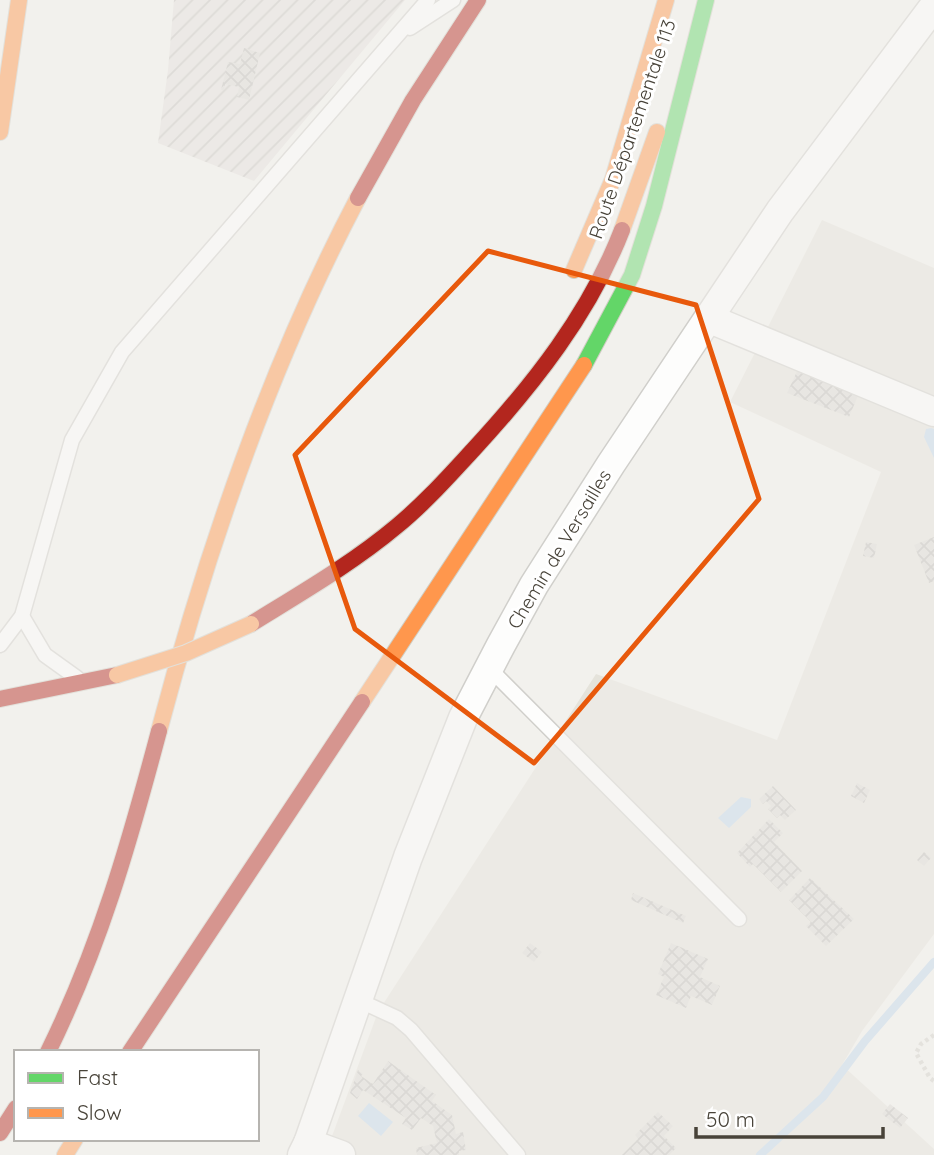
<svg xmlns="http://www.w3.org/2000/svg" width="934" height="1155" font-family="Quicksand,sans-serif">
  <defs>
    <pattern id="industrial-furrows" width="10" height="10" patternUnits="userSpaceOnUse" patternTransform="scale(1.75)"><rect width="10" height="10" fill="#e4e1dd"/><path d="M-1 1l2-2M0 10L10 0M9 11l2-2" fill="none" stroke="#c5c2be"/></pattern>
    <pattern id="building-cross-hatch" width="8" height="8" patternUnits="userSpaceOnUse" patternTransform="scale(1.75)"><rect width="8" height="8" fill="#dcdad6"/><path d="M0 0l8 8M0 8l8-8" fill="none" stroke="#bebcb8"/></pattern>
  </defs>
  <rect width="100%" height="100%" fill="#f2f1ed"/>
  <!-- residential -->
  <path fill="#e5e3db" d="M822,220L934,268V934L862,1031L842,1065L934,1149V1155H325L378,1012L596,674L777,740L881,472L730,402Z"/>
  <!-- industrial -->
  <path fill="url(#industrial-furrows)" d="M174,0H405L254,181L158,143L168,70Z"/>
  <!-- water -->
  <g fill="#c1d7ec">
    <path d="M931,428L934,429V458L924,437L926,429Z"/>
    <path d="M741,797L751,799V807L729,828L718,818Z"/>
    <path d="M369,1103L393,1122L381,1136L358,1116Z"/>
  </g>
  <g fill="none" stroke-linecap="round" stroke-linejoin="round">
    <!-- stream -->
    <path stroke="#c1d7ec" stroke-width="8" d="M760,1155L823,1097L865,1041L934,962"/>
  </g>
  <!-- building -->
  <g fill="url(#building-cross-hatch)">
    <path d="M244,48L260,53L249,100L237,97L239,87L225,84L224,90H221L228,62L240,64Z"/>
    <path d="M799,367L860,391L849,417L787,393Z"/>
    <path d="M934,537V581L929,583L914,545Z"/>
    <path d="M866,542L877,544L874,558L863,556Z"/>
    <path d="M857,783L870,790L864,803L851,796Z"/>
    <path d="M773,786L796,810L785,820L780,815L777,818L768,809L771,806L766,801L763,804L759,799Z"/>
    <path d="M769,819L783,833L774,842L802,871L781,892L753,864L750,867L737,853Z"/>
    <path d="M924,852L931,858L924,866L917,860Z"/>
    <path d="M810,878L854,919L826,946L806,926L811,922L789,900Z"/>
    <path d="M633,893L686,916L683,923L631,900Z"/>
    <path d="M530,943L542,952L534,962L522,953Z"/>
    <path d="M671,943L708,959L700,977L720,986L712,1005L691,996L686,1008L656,995L664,977L658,974Z"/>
    <path d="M388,1061L436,1095L432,1101L452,1115L456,1134L463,1132L466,1150L459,1151V1155H417L416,1148L437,1143L433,1126L421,1118L412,1130L402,1124L406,1118L363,1090L357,1099L350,1093L358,1070L363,1074L361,1076L373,1084Z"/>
    <path d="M890,1104L908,1118L900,1128L882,1114Z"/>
    <path d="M658,1112L673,1126L664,1136L676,1148L669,1155H622L638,1139L635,1135Z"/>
  </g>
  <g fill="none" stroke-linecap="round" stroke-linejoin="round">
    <!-- lane casing -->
    <g stroke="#d0cfcb" stroke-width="17">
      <g id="lane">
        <path d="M410,28L453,0"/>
        <path d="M22,616L45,655L77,678"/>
        <path d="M0,645L22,616L72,440L122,352L428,0"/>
        <path d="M489,668L739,919"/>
        <path d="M358,1000L397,1018L411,1030L518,1155"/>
      </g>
    </g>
    <!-- street casing -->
    <g stroke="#d0cfcb" stroke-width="31">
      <g id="street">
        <path d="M710,319L934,412"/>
        <path d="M308,1143L341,1155"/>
        <path d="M302,1155L308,1143L408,857L463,718L501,645L534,585L611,464L780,211L934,6"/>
      </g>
    </g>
    <!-- fast casing -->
    <g stroke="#d0cec4" stroke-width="18">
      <path id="fast" d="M584,365L632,275L654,206L706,0"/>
    </g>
    <!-- slow casing -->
    <g stroke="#d0cec4" stroke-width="18">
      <g id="slow">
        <path d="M0,132L19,0"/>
        <path d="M622,230L657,132"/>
        <path d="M574,270L613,179L666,0"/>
        <path d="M362,702L584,365"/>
        <path d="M159,731C207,549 270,365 358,198"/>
        <path d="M65,1155L75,1139"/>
      </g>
    </g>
    <!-- jam casing -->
    <g stroke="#d0cec4" stroke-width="18">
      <g id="jam">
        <path d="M358,198L413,100L478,0"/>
        <path d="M251,624C301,593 353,563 397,526C425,503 449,476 473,450C533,385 590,313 622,230"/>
        <path d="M0,699L117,675"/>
        <path d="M48,1052C100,946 129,844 159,731"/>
        <path d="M130,1052L362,702"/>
        <path d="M0,1133L16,1108"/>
      </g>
    </g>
    <!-- path -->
    <path stroke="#d2d1cb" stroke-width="4.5" stroke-dasharray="3.5 3.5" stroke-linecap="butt" d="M934,1035L921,1044L916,1053L930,1078L934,1081"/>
    <!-- lane -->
    <use href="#lane" stroke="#fdfdfc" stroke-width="14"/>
    <!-- street -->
    <use href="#street" stroke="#fdfdfc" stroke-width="28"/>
    <!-- fast -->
    <use href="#fast" stroke="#63d668" stroke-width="16"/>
    <!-- slow -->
    <use href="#slow" stroke="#ff974d" stroke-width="16"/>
    <!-- jam -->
    <use href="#jam" stroke="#b3261e" stroke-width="16"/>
    <!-- slow-bridge casing -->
    <g stroke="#d0cec4" stroke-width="18" stroke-linecap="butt">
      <path id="slow-bridge" d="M117,675L186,653L251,624"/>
    </g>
    <!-- slow-bridge -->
    <use href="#slow-bridge" stroke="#ff974d" stroke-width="16"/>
  </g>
  <!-- marked area -->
  <path d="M0 0H934V1155H0ZM488,251L696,305L759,499L534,763L355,629L295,455Z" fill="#f2f1ed" fill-opacity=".55" fill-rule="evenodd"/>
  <path fill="none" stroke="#e8590c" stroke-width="5" stroke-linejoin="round" d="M488,251L696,305L759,499L534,763L355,629L295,455Z"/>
  <g text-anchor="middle" stroke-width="6" stroke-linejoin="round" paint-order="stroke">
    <!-- street labels -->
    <g font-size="19" fill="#484339" stroke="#fff">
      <text transform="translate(632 129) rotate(-71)" y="7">Route Départementale 113</text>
      <text transform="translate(559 549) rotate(-59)" y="7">Chemin de Versailles</text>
    </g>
  </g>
  <!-- legend -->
  <rect x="14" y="1050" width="245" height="91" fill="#ffffff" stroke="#b6b4b0" stroke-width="2"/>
  <rect x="28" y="1073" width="35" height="10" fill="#63d668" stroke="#b6b4b0" stroke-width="2"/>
  <text x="77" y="1085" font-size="21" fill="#484339">Fast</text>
  <rect x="28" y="1108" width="35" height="10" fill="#ff974d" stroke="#b6b4b0" stroke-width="2"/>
  <text x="77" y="1120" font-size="21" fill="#484339">Slow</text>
  <!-- scale -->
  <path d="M696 1127v10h187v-10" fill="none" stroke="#484339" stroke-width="3.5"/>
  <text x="706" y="1127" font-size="21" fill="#484339" stroke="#ffffff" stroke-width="5" paint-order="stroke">50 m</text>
</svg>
